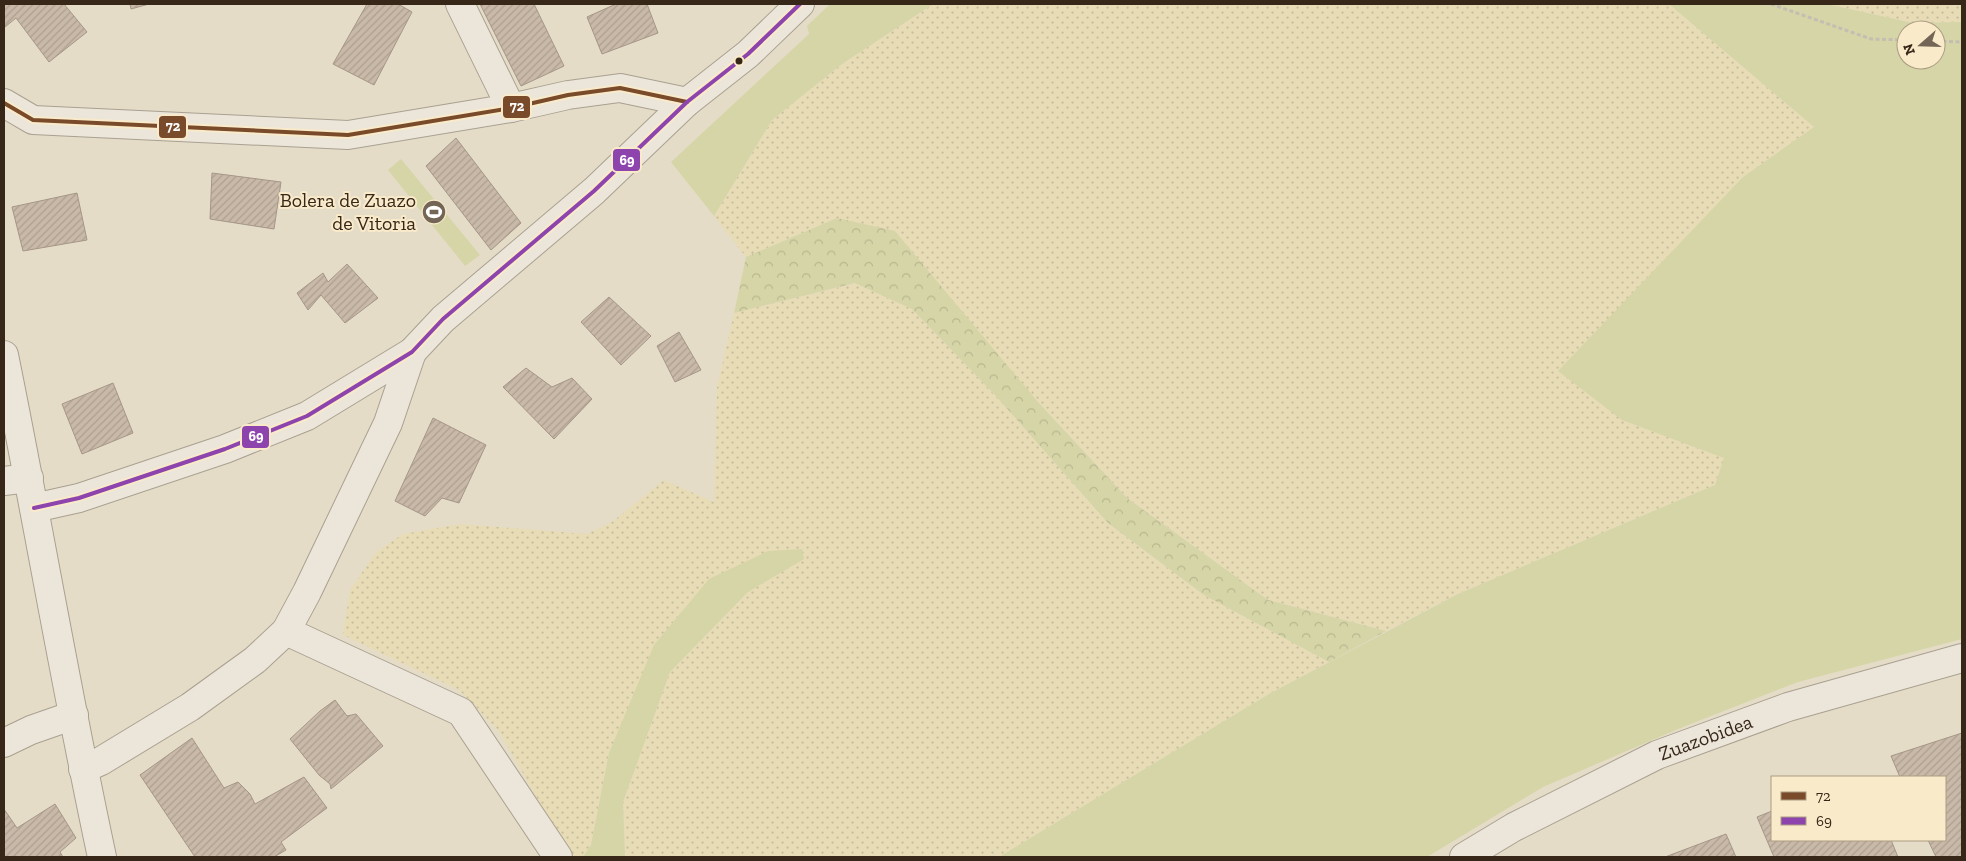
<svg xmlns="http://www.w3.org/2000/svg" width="1966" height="861" font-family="'Zilla Slab',serif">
  <defs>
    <pattern id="farmland-dots" width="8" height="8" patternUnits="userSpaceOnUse" patternTransform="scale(1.25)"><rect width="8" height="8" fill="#e7dcb5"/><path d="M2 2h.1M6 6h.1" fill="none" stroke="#c7bd9b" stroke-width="1.8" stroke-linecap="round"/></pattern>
    <pattern id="forest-crowns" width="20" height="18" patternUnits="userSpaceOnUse" patternTransform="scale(1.25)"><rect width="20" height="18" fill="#d6d5a7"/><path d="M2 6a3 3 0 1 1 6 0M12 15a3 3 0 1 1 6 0" fill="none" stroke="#b8b78f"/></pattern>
    <pattern id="building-hatch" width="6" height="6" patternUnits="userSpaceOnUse" patternTransform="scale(1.25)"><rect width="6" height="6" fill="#c9b9a8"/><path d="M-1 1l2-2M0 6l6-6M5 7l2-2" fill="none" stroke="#ad9f90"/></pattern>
  </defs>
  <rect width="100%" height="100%" fill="#e5dcc7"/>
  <!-- farmland -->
  <g fill="url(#farmland-dots)">
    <path d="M933,4H1669L1814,127L1743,177L1622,420L1725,458L1715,485L1458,594L1386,631L1268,600L1127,498L1037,401L837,218L746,257L714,216L772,120L842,64Z"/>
    <path d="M1827,4H1962V22L1913,23Z"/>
    <path d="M856,283L912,309L995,395L1108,523L1204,595L1329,662L1269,694L999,857H625L623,802L670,672L748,592L803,559L709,579L609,753L591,845L583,857H570L499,731L459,690L343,635L350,590L376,552L403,534L460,524L587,534L612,522L664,480L714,502L717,388L734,313Z"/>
  </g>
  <!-- grass -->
  <g fill="#d6d5a7" fill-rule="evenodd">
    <path d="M830,4H933L842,64L772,120L714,216L671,162L809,34L807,26Z"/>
    <path d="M1669,4H1827L1913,23L1962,22V639L1798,682L1678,729L1543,787L1427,857H999L1269,694L1458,594L1715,485L1724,458L1622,420L1558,371L1743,177L1814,127ZM1906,30H1936V60H1906Z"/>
    <path d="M401,159L480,255L465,266L388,170Z"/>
    <path d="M802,549L804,559L748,592L670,672L623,802L625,857H583L591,845L609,753L654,645L709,579L768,551Z"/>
  </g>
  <!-- forest -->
  <path fill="url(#forest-crowns)" d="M837,218L895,231L1037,401L1127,498L1268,600L1386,631L1329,662L1204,595L1108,523L995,395L912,309L855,283L734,313L746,257Z"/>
  <!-- building -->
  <g fill="url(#building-hatch)" stroke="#a59687">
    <path d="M4,4H64L87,32L49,62L16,18L5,27L4,24Z"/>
    <path d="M130,4H149L131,9Z"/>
    <path d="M367,4H398L412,12L374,85L333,64Z"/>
    <path d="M480,4H534L564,66L521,86Z"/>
    <path d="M616,4H647L658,33L602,54L587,17Z"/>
    <path d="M456,138L521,223L491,250L426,166Z"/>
    <path d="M212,173L281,182L274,229L210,219Z"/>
    <path d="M77,193L87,240L23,251L12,207Z"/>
    <path d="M347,264L378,298L345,323L321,295L308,310L297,293L323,273L328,282Z"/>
    <path d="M609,297L651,336L621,365L581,322Z"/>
    <path d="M679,332L701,370L675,382L657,346Z"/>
    <path d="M526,368L552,387L572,378L592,399L554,439L503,387Z"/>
    <path d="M113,383L133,433L82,454L62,404Z"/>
    <path d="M433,418L486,445L459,503L442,498L425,516L395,501Z"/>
    <path d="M335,700L347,716L356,714L383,746L331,789L330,784L319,775L290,739L320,711Z"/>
    <path d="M1962,733V857H1936L1928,840H1945V777H1900L1891,756Z"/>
    <path d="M192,738L224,788L238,782L250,794L255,804L304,777L327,808L281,842L286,850L274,857H195L140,775Z"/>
    <path d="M55,804L76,838L60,852L63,857H4V809L17,828Z"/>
    <path d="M1772,811V840H1891L1898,857H1774L1757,817Z"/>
    <path d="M1726,834L1736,857H1665Z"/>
  </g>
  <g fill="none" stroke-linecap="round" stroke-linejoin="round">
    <!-- minor casing -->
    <g stroke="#a9a091" stroke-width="30">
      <g id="minor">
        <path d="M460,4L511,108"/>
        <path d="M4,103L33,120L348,135L511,108L568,95L620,88L687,102"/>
        <path d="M4,355C38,522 66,690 102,857"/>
        <path d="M4,481L29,478"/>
        <path d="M34,508L79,498L225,449L307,416L412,352L443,319L594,191L687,102L748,54L800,4"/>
        <path d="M286,631L461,712L558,857"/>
        <path d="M4,743L31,730L74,715"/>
        <path d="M83,769L101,761L190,707L255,660L286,631L307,592L388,423L412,352"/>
        <path id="s1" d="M1464,857L1514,827L1657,755L1788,707L1962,658"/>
      </g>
    </g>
    <!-- path -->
    <g stroke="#c4bdb1" stroke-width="3" stroke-dasharray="4 2.5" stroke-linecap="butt">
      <path d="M1771,4L1871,39L1906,40"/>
      <path d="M1936,41L1962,42"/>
    </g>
    <!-- minor -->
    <use href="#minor" stroke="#ece6da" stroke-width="28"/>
    <!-- bus-1 casing -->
    <g stroke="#f9eaca" stroke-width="8">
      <path id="bus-1" d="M4,103L33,120L348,135L511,108L568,95L620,88L687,102"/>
    </g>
    <!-- bus-2 casing -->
    <g stroke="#f9eaca" stroke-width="8">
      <path id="bus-2" d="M34,508L79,498L225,449L307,416L412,352L443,319L594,191L687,102L748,54L800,4"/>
    </g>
    <!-- bus-1 -->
    <use href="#bus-1" stroke="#7a4b2a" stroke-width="4"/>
    <!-- bus-2 -->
    <use href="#bus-2" stroke="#8e44ad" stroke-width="4"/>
  </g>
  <!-- icons -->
  <defs>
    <g id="stadium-disc" transform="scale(1.25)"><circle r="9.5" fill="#746656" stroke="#f9eaca"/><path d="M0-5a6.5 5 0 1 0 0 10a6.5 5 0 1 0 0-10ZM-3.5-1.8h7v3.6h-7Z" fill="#fff"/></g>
  </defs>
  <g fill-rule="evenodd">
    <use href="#stadium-disc" x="434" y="212"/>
  </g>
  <!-- markers -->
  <circle fill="#372719" stroke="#f9eaca" stroke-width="2" cx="739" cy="61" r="4.5"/>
  <g text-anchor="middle" stroke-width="4" stroke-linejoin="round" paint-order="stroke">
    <!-- poi labels -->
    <g font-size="20" fill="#372719" stroke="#f9eaca" text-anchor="end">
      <text x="416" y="207">Bolera de Zuazo<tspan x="416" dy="23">de Vitoria</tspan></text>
    </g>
    <!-- street labels -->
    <g font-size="20" fill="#372719" stroke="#f9eaca">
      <text dy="7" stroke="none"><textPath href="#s1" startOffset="270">Zuazobidea</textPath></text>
    </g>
  </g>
  <g stroke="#f9eaca" stroke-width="2">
    <rect x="502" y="95" width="29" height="24" rx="5" fill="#7a4b2a"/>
    <rect x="158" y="115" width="29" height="24" rx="5" fill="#7a4b2a"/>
    <rect x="612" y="148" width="29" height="24" rx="5" fill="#8e44ad"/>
    <rect x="241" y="425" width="29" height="24" rx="5" fill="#8e44ad"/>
  </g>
  <g font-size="14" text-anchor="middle" font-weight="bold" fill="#fff">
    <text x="517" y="111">72</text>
    <text x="173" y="131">72</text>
    <text x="627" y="165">69</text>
    <text x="256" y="441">69</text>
  </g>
  <!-- border -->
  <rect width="1966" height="861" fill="none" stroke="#372719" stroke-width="10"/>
  <!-- legend -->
  <rect x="1771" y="776" width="175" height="65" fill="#f9eaca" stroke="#ab9c83"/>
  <rect x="1781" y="792" width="25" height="8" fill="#7a4b2a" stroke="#ab9c83"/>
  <text x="1816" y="801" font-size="15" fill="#372719">72</text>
  <rect x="1781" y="817" width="25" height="8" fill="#8e44ad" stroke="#ab9c83"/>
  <text x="1816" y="826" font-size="15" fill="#372719">69</text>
  <!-- north arrow -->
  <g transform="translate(1921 45) rotate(250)"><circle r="24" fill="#f9eaca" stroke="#ab9c83"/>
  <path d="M0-4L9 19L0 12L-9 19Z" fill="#746656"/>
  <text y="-8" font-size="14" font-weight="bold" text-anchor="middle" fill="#372719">N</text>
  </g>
</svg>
